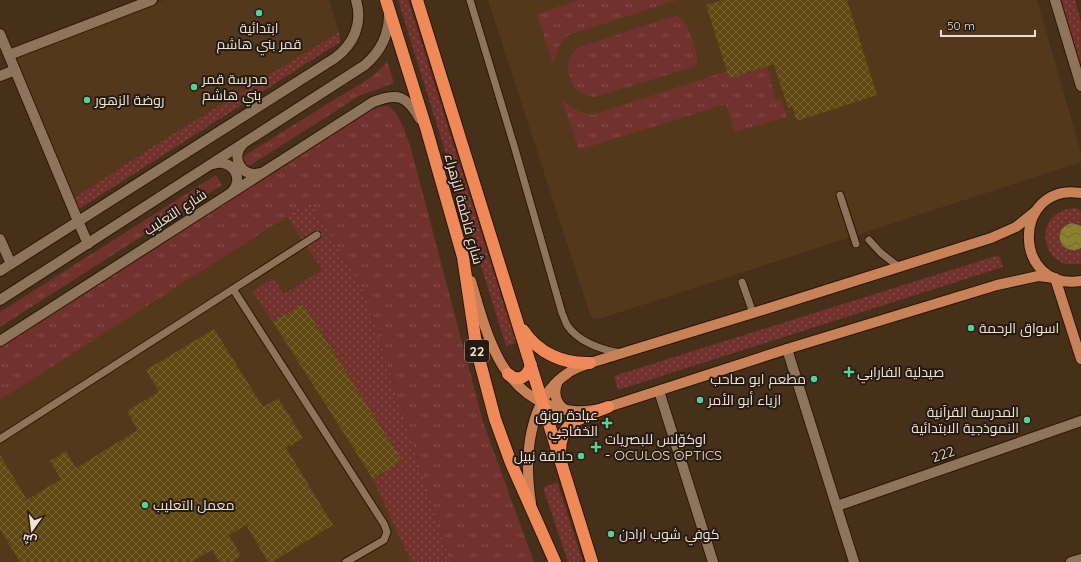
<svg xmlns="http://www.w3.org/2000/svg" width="1081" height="562" font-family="Quicksand,Cairo,sans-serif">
  <defs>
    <pattern id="grass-tufts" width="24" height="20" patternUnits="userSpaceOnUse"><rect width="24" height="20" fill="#71312c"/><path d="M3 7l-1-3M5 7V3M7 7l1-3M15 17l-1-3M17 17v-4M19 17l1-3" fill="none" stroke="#864f4a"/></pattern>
    <pattern id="garden-dots" width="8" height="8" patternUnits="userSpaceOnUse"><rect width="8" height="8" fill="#71312c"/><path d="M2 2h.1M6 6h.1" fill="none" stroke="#864f4a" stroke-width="1.8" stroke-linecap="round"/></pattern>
    <pattern id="water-waves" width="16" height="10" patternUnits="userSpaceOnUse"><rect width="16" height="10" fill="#898030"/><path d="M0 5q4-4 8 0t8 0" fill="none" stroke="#6f6836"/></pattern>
    <pattern id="building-cross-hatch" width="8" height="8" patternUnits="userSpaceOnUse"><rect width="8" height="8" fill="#604812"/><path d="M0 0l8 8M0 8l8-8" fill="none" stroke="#776234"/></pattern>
  </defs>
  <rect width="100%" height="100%" fill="#473019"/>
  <!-- built -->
  <g fill="#54381b">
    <path d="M164,0H329L339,32L160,142L74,198L13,59Z"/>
    <path d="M488,0H1037L1081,153V162L599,319H594L590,314Z"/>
    <path d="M310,202L450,562H0V400Z"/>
  </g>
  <!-- grass -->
  <g fill="url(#grass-tufts)">
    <path d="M579,0H678L568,35L559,46L553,64L537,14Z"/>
    <path d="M677,16C680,17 682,19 685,22C689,28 699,57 697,64L693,67L595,97L584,95L574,88L567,68L570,58L577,48L671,17Z"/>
    <path d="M387,61L394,83L359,96L251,165H245L242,159L244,156C274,137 305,118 335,99C352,89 376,77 387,61Z"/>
    <path d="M767,66L776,100L781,99L787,117L735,132L726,104L579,150L562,100L578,111L592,115L727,71L729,78Z"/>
    <path d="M387,106C399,110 405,133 410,145L483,422L534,562H450L364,292L310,202L0,400V346L286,162L368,111L380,107Z"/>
    <path d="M216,175L222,185L0,327V312Z"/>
  </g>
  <!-- garden -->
  <g fill="url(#garden-dots)">
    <path d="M398,0H408L516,343L506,346Z"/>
    <path d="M1061,0H1075L1081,23V71Z"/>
    <path d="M339,32L340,42L79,209L74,198L160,142Z"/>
    <path d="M310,202L364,292L450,562H411L373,479L402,460L303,304L273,322L253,292L273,278L284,294L322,270L287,216Z"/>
    <path d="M1076,208L1081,210V263C1042,275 1028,210 1076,208Z"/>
    <path d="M999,255L1003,267L618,390L614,376Z"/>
    <path d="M557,482L583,562H568L543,488Z"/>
  </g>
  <!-- water -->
  <path fill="url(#water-waves)" d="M1072,223L1081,226V248C1060,258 1050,228 1072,223Z"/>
  <!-- building -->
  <g fill="url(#building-cross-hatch)">
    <path d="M723,0H847L877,95L797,121L792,107L788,108L774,64L729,78L706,5Z"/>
    <path d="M303,304L402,460L373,479L273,322Z"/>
    <path d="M214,329L263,407L278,398L303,438L286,448L333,525L272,562H268L246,525L229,535L241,556L232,562H219L212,550L191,562H20L0,529V455L27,500L61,479L50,461L66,451L76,468L138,430L127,411L159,392L146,370Z"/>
  </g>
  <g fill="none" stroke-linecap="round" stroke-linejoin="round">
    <!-- lane casing -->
    <g stroke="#2c1702" stroke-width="9">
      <g id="lane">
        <path d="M470,0L515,149L562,313C564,317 565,321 567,325C578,342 602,350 621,353"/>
        <path d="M840,195L856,244"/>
        <path d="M869,240L881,253L899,267"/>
        <path d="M742,282L753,313"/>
        <path d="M233,289L384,524L387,532L384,540L346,562"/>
        <path d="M0,439L317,235"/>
      </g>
    </g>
    <!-- street casing -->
    <g stroke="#2c1702" stroke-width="12">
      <g id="street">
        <path d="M0,34L78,221"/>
        <path d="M9,55L152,0"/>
        <path d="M0,76L15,70"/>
        <path d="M0,239L11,264"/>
        <path d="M787,349L854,562"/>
        <path d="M837,506L1081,421"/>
        <path d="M1071,562L1081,559"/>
      </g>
    </g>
    <!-- secondary casing -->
    <g stroke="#2c1702" stroke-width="12">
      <g id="secondary">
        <path d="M1055,0L1081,86"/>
        <path d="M243,144C230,158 242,178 260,173"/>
        <path d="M213,164C231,158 245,177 232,192"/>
        <path d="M78,221L88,244"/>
        <path d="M0,271L335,58C354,44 363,23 356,0"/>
        <path d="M0,300L365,65C380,52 389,34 389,14"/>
        <path d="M0,341L373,102C398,92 407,96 420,119"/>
        <path d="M659,391L713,562"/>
      </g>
    </g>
    <!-- primary casing -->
    <g stroke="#2c1702" stroke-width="12">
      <g id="primary">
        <path d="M1081,193C1012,182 1011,291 1081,281"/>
        <path d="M471,281C485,327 497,384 546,404C569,413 584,413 608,407L787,349L997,285L1038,276L1055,278L1081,359"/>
        <path d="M558,381C553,392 555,404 566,410"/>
        <path d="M531,503C524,459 527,400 568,373C574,368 583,366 590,363L753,313L991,238L1016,227L1036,211"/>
      </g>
    </g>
    <!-- highway casing -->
    <g stroke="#2c1702" stroke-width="14">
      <g id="highway">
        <path d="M386,0L427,131L463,257L477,351L495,419L511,463L555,562"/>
        <path d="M417,0L592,562"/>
        <path d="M523,330C538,353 563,364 590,363"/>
        <path d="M508,374C518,383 528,377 531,365"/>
        <path d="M560,453C559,421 584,416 608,407"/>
      </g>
    </g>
    <!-- lane -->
    <use href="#lane" stroke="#8e745b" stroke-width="7"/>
    <!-- street -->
    <use href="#street" stroke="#8e745b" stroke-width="10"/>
    <!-- secondary -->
    <use href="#secondary" stroke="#8e745b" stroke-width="10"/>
    <!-- primary -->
    <use href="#primary" stroke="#c88159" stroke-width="10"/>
    <!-- highway -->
    <use href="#highway" stroke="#ef8957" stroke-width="12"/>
  </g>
  <!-- markers -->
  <g fill="#52d397" stroke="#251b11" stroke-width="1.5">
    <circle cx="259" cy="13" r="4"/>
    <circle cx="194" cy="87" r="4"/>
    <circle cx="87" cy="100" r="4"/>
    <circle cx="971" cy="328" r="4"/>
    <path d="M847 366h4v4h4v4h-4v4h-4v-4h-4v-4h4z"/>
    <circle cx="814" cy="379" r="4"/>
    <circle cx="700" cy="400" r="4"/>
    <circle cx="1027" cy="420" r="4"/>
    <path d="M605 417h4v4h4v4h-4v4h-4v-4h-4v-4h4z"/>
    <path d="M594 441h4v4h4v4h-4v4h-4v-4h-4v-4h4z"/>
    <circle cx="581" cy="456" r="4"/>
    <circle cx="145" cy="505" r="4"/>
    <circle cx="611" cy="534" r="4"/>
  </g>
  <g text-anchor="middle" stroke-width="4" stroke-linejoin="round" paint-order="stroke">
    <!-- shield labels -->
    <rect fill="#251b11" stroke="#b3a69a" stroke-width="1" x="465" y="340" width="24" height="22" rx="3"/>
    <g font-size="13" font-weight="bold" fill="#f0e1d4">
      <text x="477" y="356">22</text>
    </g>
    <!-- poi labels -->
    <g font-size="14" fill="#f0e1d4" stroke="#251b11" text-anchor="start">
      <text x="259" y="33" text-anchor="middle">ابتدائية<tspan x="259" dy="16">قمر بني هاشم</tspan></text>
      <text x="202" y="84">مدرسة قمر<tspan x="202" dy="16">بني هاشم</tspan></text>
      <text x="95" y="105">روضة الزهور</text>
      <text x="979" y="333">اسواق الرحمة</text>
      <text x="857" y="377">صيدلية الفارابي</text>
      <text x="806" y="384" text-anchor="end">مطعم ابو صاحب</text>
      <text x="708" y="405">ازياء أبو الأمر</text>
      <text x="1019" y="417" text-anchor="end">المدرسة القرآنية<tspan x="1019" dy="16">النموذجية الابتدائية</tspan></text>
      <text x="598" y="420" text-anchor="end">عيادة رونق<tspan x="598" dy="16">الخفاجي</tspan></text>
      <text x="605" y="444">اوكوّلس للبصريات<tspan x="605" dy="16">- OCULOS OPTICS</tspan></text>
      <text x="573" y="461" text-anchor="end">حلاقة نبيل</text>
      <text x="153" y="510">معمل التعليب</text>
      <text x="619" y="539">كوفي شوب ارادن</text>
    </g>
    <!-- street labels -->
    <g font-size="14" fill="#f0e1d4" stroke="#251b11">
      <text transform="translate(464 209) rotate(75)" y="5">شارع فاطمة الزهراء</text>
      <text transform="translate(175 212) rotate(-33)" y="5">شارع التعليب</text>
      <text transform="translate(943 454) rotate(-19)" y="5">222</text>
    </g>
  </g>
  <!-- north arrow -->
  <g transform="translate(32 530) rotate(194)" stroke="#251b11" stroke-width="3" paint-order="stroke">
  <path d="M0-3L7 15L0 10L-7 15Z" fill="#f0e1d4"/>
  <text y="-6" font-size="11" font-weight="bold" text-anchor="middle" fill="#f0e1d4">ش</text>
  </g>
  <!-- scale -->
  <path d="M941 30v6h94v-6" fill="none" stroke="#f0e1d4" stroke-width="2"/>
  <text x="947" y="30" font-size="12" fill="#f0e1d4" stroke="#251b11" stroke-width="3" paint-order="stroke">50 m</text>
</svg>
